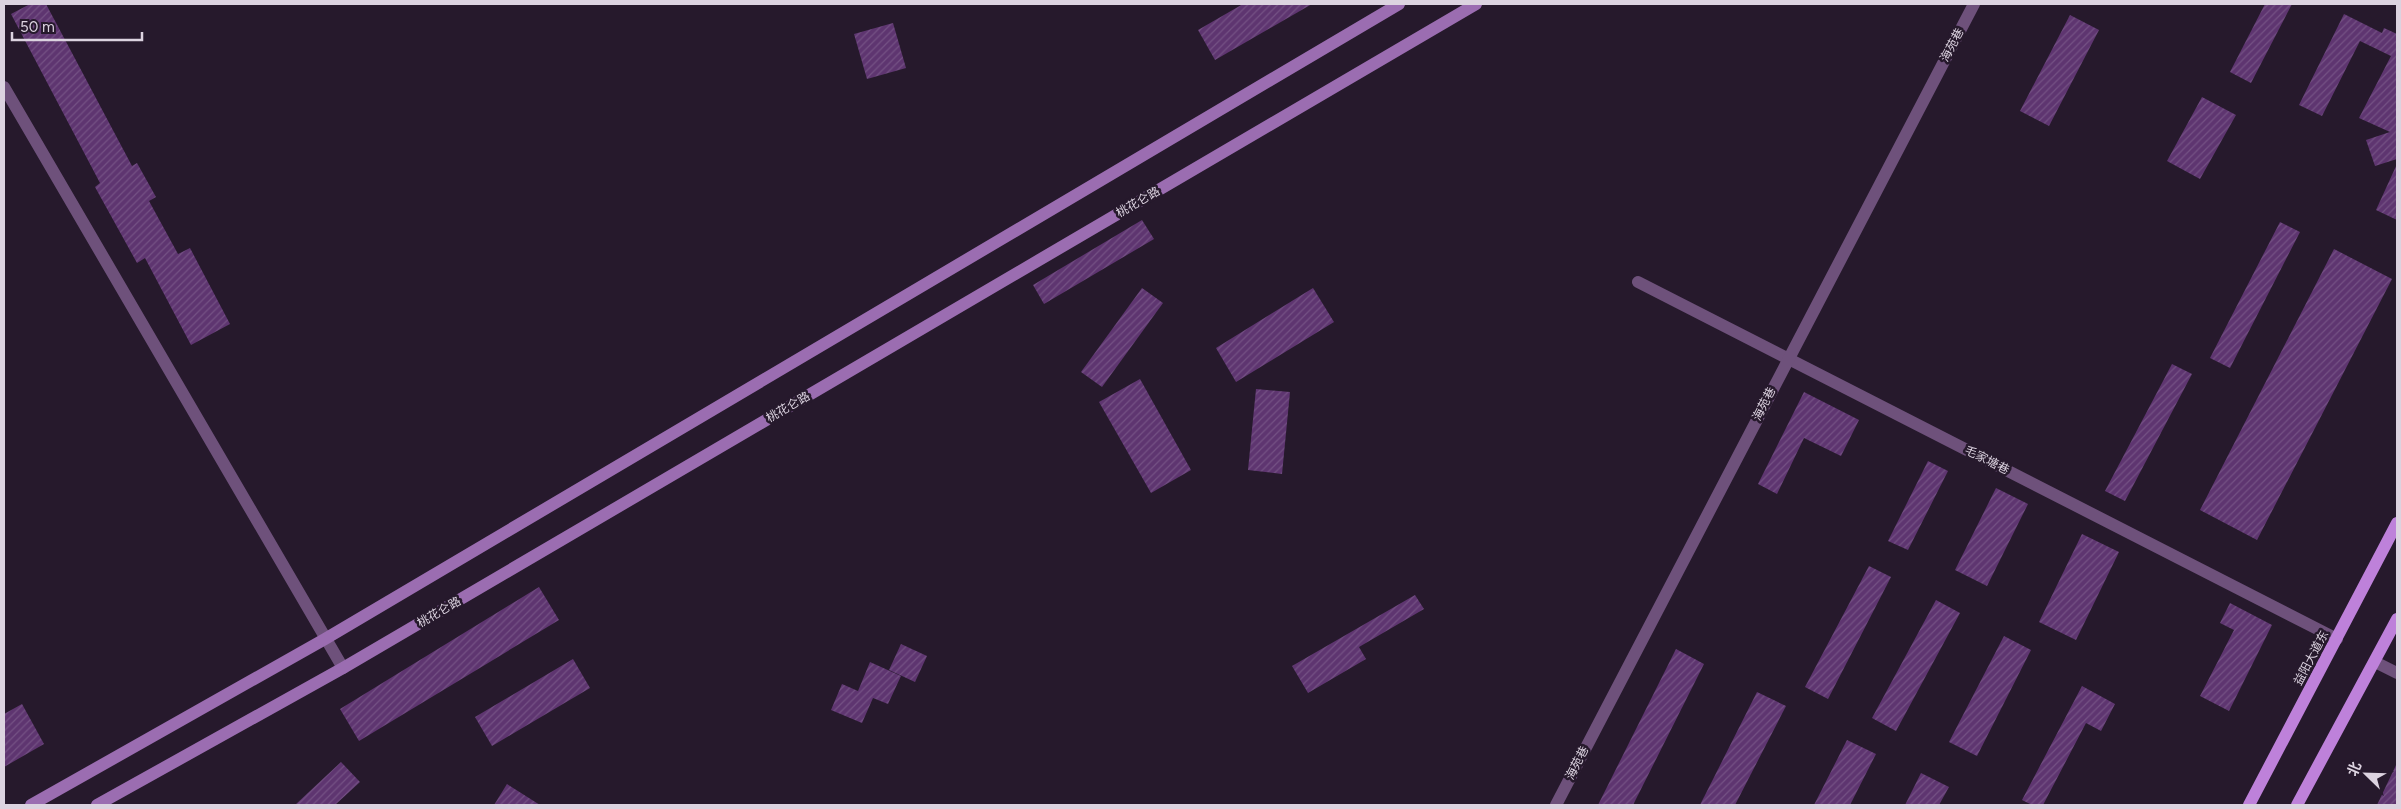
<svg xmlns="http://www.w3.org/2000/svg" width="2401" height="809" font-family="Figtree,'Noto Sans SC',sans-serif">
  <defs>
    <pattern id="building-hatch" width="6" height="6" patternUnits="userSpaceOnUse" patternTransform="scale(1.25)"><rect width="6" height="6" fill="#5e3570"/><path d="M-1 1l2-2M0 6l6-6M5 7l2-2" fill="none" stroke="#745184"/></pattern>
  </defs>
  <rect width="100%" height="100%" fill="#26192c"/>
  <!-- building -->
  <g fill="url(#building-hatch)">
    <path d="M30,4H46L132,166L137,163L156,197L149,201L178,254L190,248L230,324L191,345L145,258L137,263L95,187L100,183L11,14Z"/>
    <path d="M1243,4H1312L1215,60L1198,30Z"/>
    <path d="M2265,4H2292L2251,83L2230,72Z"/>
    <path d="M2344,14L2382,33L2384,28L2397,34V159L2375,166L2366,140L2390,132L2359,118L2391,56L2360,41L2322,116L2299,105Z"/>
    <path d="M2070,15L2099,30L2049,126L2020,111Z"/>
    <path d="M893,23L906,68L867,79L854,34Z"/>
    <path d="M2202,97L2236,115L2200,179L2167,161Z"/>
    <path d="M2397,164V220L2376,210Z"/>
    <path d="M1142,220L1154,239L1044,304L1033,285Z"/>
    <path d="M2280,222L2300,232L2230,368L2210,358Z"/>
    <path d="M2334,249L2392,279L2257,540L2200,510Z"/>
    <path d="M1142,288L1163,303L1102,387L1081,372Z"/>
    <path d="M1313,288L1334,322L1236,382L1216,348Z"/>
    <path d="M2172,364L2192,374L2125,501L2105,491Z"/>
    <path d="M1140,379L1191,470L1151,493L1099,402Z"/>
    <path d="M1256,389L1290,392L1282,474L1248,470Z"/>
    <path d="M1804,392L1859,420L1841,456L1804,438L1777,494L1758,484Z"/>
    <path d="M1928,461L1948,471L1908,550L1888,541Z"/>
    <path d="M1996,488L2028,504L1987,586L1955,570Z"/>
    <path d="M2082,534L2119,552L2076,640L2039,622Z"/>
    <path d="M1869,566L1891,577L1828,699L1805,687Z"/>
    <path d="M539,587L559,620L359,741L340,709Z"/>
    <path d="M1415,595L1424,609L1359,647L1366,659L1308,693L1292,666Z"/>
    <path d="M1936,600L1960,613L1896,731L1872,718Z"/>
    <path d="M2230,603L2272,625L2229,711L2200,696L2234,630L2220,623Z"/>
    <path d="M2004,636L2031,650L1977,756L1949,742Z"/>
    <path d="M901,644L927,656L915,682L889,670Z"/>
    <path d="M1676,649L1704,664L1633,805H1598Z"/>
    <path d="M573,659L590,688L492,746L475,717Z"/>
    <path d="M870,662L901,676L888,704L873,698L862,723L831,710L842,684L858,691Z"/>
    <path d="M2082,686L2115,704L2101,731L2086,723L2043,805H2032L2022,800Z"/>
    <path d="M1757,692L1786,706L1735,805H1700Z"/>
    <path d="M22,704L44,744L4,767V714Z"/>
    <path d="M1847,740L1876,754L1850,805H1814Z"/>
    <path d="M341,762L360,782L335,805H295Z"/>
    <path d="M2397,763V805H2377Z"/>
    <path d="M1921,773L1949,787L1939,805H1905Z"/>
    <path d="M507,784L540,805H494Z"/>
  </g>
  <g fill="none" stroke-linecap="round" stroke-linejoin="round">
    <!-- minor -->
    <g stroke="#6e517b" stroke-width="12">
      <path d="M4,87L343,668"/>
      <path d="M1638,282L2337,639"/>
      <path d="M2375,662L2397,673"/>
    </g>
    <!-- tertiary -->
    <path stroke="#6e517b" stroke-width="12" d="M1556,805L1974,4"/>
    <!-- secondary -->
    <g stroke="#9b6db1" stroke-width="12">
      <path d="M31,805L325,639L1399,4"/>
      <path d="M97,805L343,668L1476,4"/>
    </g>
    <!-- primary -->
    <g stroke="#be81da" stroke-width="12">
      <path d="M2249,805L2397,523"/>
      <path d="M2297,805L2397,619"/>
    </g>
  </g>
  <g text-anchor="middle" stroke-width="5" stroke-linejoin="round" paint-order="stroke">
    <!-- street labels -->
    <g font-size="12" fill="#dcd3e0" stroke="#26192c">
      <text transform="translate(1952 45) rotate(-62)" y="4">海苑巷</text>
      <text transform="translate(1138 202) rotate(-30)" y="4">桃花仑路</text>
      <text transform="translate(1764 404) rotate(-63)" y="4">海苑巷</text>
      <text transform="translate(788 407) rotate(-30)" y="4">桃花仑路</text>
      <text transform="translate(1987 460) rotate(27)" y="4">毛家塘巷</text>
      <text transform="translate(439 612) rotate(-30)" y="4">桃花仑路</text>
      <text transform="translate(2311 658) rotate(-62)" y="4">益阳大道东</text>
      <text transform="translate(1577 763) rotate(-63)" y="4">海苑巷</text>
    </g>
  </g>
  <!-- border -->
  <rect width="2401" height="809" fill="none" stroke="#dcd3e0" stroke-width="10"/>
  <!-- north arrow -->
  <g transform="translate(2366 774) rotate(293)" stroke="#26192c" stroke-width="4" paint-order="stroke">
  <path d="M0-4L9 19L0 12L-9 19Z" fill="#dcd3e0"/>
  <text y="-8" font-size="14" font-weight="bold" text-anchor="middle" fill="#dcd3e0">北</text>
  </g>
  <!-- scale -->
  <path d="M12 32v8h130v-8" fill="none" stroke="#dcd3e0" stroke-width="2.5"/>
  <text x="20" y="32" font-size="15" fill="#dcd3e0" stroke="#26192c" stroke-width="4" paint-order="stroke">50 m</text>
</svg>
